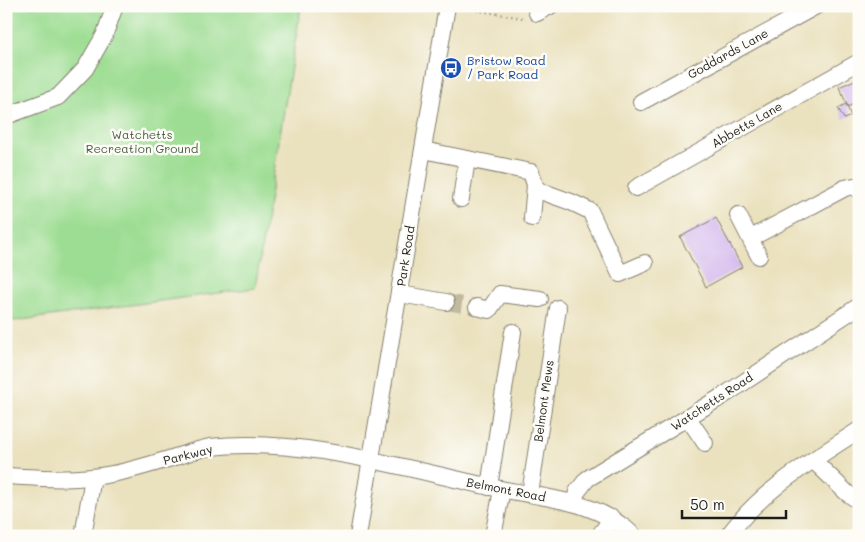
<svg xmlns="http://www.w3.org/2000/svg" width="865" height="542" font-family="Mali,sans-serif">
  <rect width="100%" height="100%" fill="#fdfcf7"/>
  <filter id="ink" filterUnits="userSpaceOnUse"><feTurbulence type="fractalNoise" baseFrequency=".02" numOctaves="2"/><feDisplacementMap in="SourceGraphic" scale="10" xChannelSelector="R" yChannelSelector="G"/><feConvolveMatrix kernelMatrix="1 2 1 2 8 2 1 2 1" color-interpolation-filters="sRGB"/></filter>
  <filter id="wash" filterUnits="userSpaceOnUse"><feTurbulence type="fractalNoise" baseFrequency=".0096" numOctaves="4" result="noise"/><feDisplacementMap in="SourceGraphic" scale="20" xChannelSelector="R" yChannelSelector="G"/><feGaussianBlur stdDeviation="1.12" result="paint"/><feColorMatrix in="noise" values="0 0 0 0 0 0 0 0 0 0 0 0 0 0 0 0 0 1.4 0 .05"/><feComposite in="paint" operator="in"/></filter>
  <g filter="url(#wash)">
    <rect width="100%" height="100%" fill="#eae1be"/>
    <!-- green -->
    <path fill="#9ddd93" stroke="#5c7c58" d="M6,6H301L255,288L14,321L6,316Z"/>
    <g id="blocks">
      <!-- building -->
      <g fill="#d2b6ee">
        <path d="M859,78V117L853,104L848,107L839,87Z"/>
        <path d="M846,104L851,116L844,119L838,108Z"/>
        <path d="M716,218L742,267L706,287L680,237Z"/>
      </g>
    </g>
  </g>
  <g filter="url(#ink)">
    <use href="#blocks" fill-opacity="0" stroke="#837e6d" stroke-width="1"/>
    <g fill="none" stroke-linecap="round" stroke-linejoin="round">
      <!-- minor-tunnel -->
      <path stroke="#c1ba9e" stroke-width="16" stroke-dasharray="16 8" stroke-linecap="butt" d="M446,302L477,307"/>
      <!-- minor casing -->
      <g stroke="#837e6d" stroke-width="18">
        <g id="minor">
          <path d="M535,6L537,13L550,6"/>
          <path d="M641,102L816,6"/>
          <path d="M6,116L58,97L85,69L104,36L115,6"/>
          <path d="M423,150L531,172L535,185L532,218"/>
          <path d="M636,188L859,62"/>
          <path d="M535,189L571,202L590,211L620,274L645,263"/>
          <path d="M461,199L467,159"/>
          <path d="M738,215L759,256"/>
          <path d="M751,238L845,188L854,186L859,190"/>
          <path d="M400,294L446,302"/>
          <path d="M477,307L489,310L500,294L540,299"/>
          <path d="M688,418L705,443"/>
          <path d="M813,460L847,493L859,501"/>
          <path d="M6,476C41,478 77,481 112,474C134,470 156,463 178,456C188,453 199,449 210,447C300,437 399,467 486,486C537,498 595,497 634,536"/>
          <path d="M489,487L513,332"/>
          <path d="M530,494L558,308"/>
          <path d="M574,503L577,492L587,479L729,392L859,306"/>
          <path d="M83,536L93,477"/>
          <path d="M358,536L447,6"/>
          <path d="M493,536L502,490"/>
          <path d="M599,536L612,518"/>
          <path d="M728,536C761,490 812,461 859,430"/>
        </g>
      </g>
      <!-- path -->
      <path stroke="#837e6d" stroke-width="2.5" stroke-dasharray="1 4" stroke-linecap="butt" d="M462,8L523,18"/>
      <!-- minor -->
      <use href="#minor" stroke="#fff" stroke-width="16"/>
    </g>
  </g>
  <!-- icons -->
  <defs>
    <g id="bus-disc" transform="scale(1.125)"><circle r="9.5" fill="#1a4fb4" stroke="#fdfcf7"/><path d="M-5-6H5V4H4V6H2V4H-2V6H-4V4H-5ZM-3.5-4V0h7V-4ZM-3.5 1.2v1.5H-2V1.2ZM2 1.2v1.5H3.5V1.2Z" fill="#fff"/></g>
  </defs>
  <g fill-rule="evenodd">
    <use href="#bus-disc" x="451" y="68"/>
  </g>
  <g text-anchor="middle" stroke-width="5" stroke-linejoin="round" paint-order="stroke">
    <!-- street labels -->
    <g font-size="12" fill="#1c1c1c" stroke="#fdfcf7">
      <text transform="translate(728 54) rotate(-29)" y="4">Goddards Lane</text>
      <text transform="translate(747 125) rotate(-30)" y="4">Abbetts Lane</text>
      <text transform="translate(406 256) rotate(-81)" y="4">Park Road</text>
      <text transform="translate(544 401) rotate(-82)" y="4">Belmont Mews</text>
      <text transform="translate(712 402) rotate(-33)" y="4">Watchetts Road</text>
      <text transform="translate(188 455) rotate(-14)" y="4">Parkway</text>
      <text transform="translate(506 490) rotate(11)" y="4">Belmont Road</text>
    </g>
    <!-- transit labels -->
    <g font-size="12" fill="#164399" stroke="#fdfcf7" text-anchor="start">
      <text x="467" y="65">Bristow Road<tspan x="467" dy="14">/ Park Road</tspan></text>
    </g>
    <!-- park labels -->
    <g font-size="12" fill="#496046" stroke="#fdfcf7">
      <text x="142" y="139">Watchetts<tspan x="142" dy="14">Recreation Ground</tspan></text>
    </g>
  </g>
  <!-- margin -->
  <rect width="865" height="542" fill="none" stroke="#fdfcf7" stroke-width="25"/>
  <!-- scale -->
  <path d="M682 510v8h104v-8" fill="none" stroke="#1c1c1c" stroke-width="2.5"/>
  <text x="690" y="510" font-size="15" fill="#1c1c1c" stroke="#fdfcf7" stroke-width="4" paint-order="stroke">50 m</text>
</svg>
